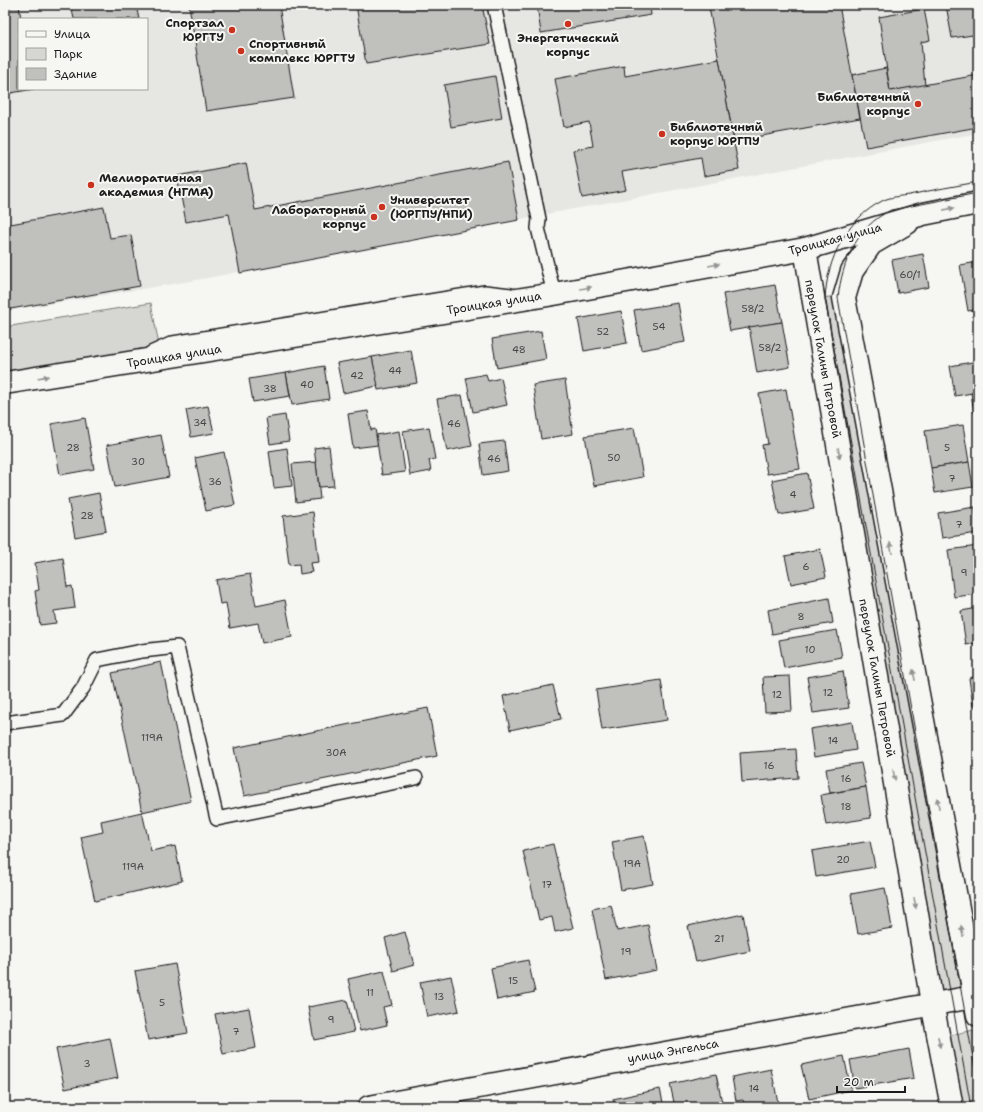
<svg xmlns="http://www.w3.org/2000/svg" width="983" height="1112" font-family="'Shantell Sans',sans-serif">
  <rect width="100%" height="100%" fill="#f6f6f2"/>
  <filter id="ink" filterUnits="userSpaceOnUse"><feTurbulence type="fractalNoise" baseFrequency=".025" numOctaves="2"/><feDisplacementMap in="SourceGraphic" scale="8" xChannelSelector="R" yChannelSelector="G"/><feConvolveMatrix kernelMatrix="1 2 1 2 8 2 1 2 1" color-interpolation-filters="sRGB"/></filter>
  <g filter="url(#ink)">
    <!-- built -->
    <path fill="#e6e6e2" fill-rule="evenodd" d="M5,5H978V133L191,281L5,311ZM19,19H147V89H19Z"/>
    <!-- green -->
    <g fill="#d6d6d2" stroke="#797977">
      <path d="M840,296L966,989L940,994L820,298Z"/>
      <path d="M151,303L159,345L137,357L5,378V327Z"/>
      <path d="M974,1030L978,1053V1107H959L946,1036Z"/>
    </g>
    <!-- building -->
    <g fill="#c0c0bd" stroke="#1c1c1c">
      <path d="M5,5H19L21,19H19V89H34L5,94Z"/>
      <path d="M71,5H136L139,19H74Z"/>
      <path d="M189,5H279L294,98L206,111Z"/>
      <path d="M356,5H482L490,44L366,64Z"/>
      <path d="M537,5H650L651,15L541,33Z"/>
      <path d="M720,5H839L860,118L734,141L709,7Z"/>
      <path d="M946,5H978V61L973,35L952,38Z"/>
      <path d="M924,9L930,40L921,42L925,86L890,91L879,17Z"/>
      <path d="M719,59L739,170L704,176L701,158L622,172L626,190L582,198L573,150L593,146L589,122L564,127L555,79L624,66L625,76Z"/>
      <path d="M886,68L890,91L978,75V127L866,147L852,75Z"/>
      <path d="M495,76L502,118L451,127L444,85Z"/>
      <path d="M508,162L519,220L240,273L229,214L186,222L177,176L246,163L255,210Z"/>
      <path d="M104,207L110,238L131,235L140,286L5,310V225Z"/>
      <path d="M923,254L929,287L898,293L892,260Z"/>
      <path d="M978,262V309L968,311L960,265Z"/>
      <path d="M775,285L782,322L730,331L723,294Z"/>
      <path d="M678,303L685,342L641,350L634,310Z"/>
      <path d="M621,311L627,343L584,351L578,319Z"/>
      <path d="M782,322L790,367L757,373L749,327Z"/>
      <path d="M541,331L546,359L497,368L492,339Z"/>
      <path d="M411,350L417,383L378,390L372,357Z"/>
      <path d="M372,357L378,386L343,393L337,363Z"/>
      <path d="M978,361V392L955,396L950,366Z"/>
      <path d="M324,366L329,399L292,405L286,373Z"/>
      <path d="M286,373L290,396L253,402L249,379Z"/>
      <path d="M486,374L488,381L501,378L507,405L473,412L466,378Z"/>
      <path d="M565,380L573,434L541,439L533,385Z"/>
      <path d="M786,389L800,469L767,474L762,445L768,444L759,394Z"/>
      <path d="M978,392V412L974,413L971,393Z"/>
      <path d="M462,395L472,446L447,451L437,399Z"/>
      <path d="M208,406L214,433L191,437L186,410Z"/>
      <path d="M368,411L371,430L375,429L378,445L353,448L348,414Z"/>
      <path d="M285,415L289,441L270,444L266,418Z"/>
      <path d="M85,418L94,469L60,475L51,424Z"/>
      <path d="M963,425L969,462L931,468L925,431Z"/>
      <path d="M429,427L435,459L429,460L431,471L410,475L403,431Z"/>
      <path d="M634,428L643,477L594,486L585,436Z"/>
      <path d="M399,431L405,472L382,475L376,435Z"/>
      <path d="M161,435L169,477L115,487L107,445Z"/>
      <path d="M504,441L508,471L483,475L479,444Z"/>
      <path d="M329,446L334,486L319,487L314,448Z"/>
      <path d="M287,448L292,486L274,488L269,451Z"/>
      <path d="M5,451L9,474L5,475Z"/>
      <path d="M224,452L235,505L206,511L195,458Z"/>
      <path d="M316,462L320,499L296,502L292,464Z"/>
      <path d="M969,462L973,487L935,493L931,468Z"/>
      <path d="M807,473L814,509L779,515L772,480Z"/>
      <path d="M99,493L106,531L75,537L68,499Z"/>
      <path d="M975,507L976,515H978V533L942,538L938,513Z"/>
      <path d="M313,512L319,562L310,563L312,572L300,574L299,564L289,565L283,516Z"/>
      <path d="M978,546V594L954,597L948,550Z"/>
      <path d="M820,549L826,577L791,584L785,556Z"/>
      <path d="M63,558L67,587L72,586L75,608L54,611L56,623L40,625L35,591L39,590L35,563Z"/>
      <path d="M250,574L256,606L285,600L292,637L262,643L258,623L230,628L226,603L220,604L216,580Z"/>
      <path d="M829,598L833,623L772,634L768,610Z"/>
      <path d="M978,608V643L966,645L961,611Z"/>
      <path d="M837,630L842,657L784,668L779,640Z"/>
      <path d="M161,662L191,801L142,812L112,673Z"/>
      <path d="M843,671L849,708L813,713L807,677Z"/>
      <path d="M790,676L792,711L765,712L763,677Z"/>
      <path d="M978,676V707H973L969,678Z"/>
      <path d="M661,680L667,720L602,730L596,690Z"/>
      <path d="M553,685L561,719L510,730L503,696Z"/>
      <path d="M428,708L437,756L244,796L234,748Z"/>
      <path d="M852,722L856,750L814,757L810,729Z"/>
      <path d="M796,749L798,778L742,782L740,753Z"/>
      <path d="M861,763L866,787L830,793L826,769Z"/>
      <path d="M866,787L871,818L826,825L821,795Z"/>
      <path d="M142,812L151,851L175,846L182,881L95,901L81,837L103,832L101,821Z"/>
      <path d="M644,836L653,884L621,890L612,842Z"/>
      <path d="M870,841L875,867L816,877L812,851Z"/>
      <path d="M553,844L573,928L555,932L552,917L539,920L523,851Z"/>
      <path d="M885,888L892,928L858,934L851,894Z"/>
      <path d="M611,905L617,931L648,925L657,970L606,980L592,909Z"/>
      <path d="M743,914L750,951L696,962L688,926Z"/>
      <path d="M405,932L414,965L393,971L385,938Z"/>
      <path d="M528,960L535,992L497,1000L491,968Z"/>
      <path d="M175,964L188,1033L148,1040L135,971Z"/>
      <path d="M384,971L392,1005L383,1007L387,1025L360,1031L348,979Z"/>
      <path d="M451,976L459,1011L427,1017L420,982Z"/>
      <path d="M347,1000L354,1032L314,1040L308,1007Z"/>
      <path d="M249,1008L256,1048L223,1054L215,1014Z"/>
      <path d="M110,1038L118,1078L65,1089L56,1049Z"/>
      <path d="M909,1049L914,1078L855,1088L850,1060Z"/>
      <path d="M844,1056L851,1090L809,1099L801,1065Z"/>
      <path d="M771,1069L779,1107H745L743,1100L736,1101L732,1077Z"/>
      <path d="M716,1074L723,1107H675L670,1084Z"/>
      <path d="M660,1089L664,1107H615L613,1099Z"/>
    </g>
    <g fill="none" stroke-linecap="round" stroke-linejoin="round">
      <!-- lane casing -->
      <g stroke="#1c1c1c" stroke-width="16">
        <g id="lane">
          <path d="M494,5L539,219L538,228L554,294"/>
          <path d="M151,353L173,343L485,292L511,295"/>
          <path d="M5,723L63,715L83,688L97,660L142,651L177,647L217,819L416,778"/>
        </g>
      </g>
      <!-- street casing -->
      <g stroke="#1c1c1c" stroke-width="25">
        <g id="street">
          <path d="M907,223L871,244L852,271L844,298L978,1015"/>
          <path d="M805,249L932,1003L952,1107"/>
          <path d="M369,1107L978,996"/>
        </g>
      </g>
      <!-- secondary casing -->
      <g stroke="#1c1c1c" stroke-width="25">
        <path id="secondary" d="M5,383L554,294L805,249L923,214L978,203"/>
      </g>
      <!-- lane -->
      <use href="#lane" stroke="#f6f6f2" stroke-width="13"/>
      <!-- street -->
      <use href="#street" stroke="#f6f6f2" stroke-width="22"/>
      <!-- secondary -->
      <use href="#secondary" stroke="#f6f6f2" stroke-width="22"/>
      <!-- tram -->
      <g stroke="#1c1c1c" stroke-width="1">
        <path d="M978,193L891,210C857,226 842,262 838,298L978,1086"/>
        <path d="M971,1107L825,299C827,259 846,220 882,201C889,197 901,196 909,195C932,190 955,186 978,182"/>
      </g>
    </g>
    <!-- one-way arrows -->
    <defs><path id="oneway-solid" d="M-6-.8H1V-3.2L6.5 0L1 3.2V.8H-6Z"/></defs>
    <g fill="#949492">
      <use href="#oneway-solid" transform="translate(949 209) rotate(-11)"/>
      <use href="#oneway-solid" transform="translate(714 265) rotate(-10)"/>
      <use href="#oneway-solid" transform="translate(586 288) rotate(-10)"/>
      <use href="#oneway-solid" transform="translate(43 377) rotate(-9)"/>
      <use href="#oneway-solid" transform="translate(839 453) rotate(80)"/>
      <use href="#oneway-solid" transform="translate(891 548) rotate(-101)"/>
      <use href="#oneway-solid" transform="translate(914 675) rotate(-101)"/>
      <use href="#oneway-solid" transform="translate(894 775) rotate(80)"/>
      <use href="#oneway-solid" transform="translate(938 803) rotate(-101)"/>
      <use href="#oneway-solid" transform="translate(915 903) rotate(80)"/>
      <use href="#oneway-solid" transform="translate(962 931) rotate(-101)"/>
      <use href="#oneway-solid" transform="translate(939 1042) rotate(79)"/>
    </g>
  </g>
  <!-- markers -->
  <g fill="#c8321e" stroke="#f6f6f2" stroke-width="1.5">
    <circle cx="568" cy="24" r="4"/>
    <circle cx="232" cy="30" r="4"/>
    <circle cx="241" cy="51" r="4"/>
    <circle cx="918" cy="104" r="4"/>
    <circle cx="662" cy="134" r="4"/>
    <circle cx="91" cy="185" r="4"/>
    <circle cx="382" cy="207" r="4"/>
    <circle cx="374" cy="217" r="4"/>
  </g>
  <g text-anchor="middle" stroke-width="4" stroke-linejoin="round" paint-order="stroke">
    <!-- number labels -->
    <g font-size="10" fill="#454544">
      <text x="910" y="278">60/1</text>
      <text x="753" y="312">58/2</text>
      <text x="659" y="330">54</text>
      <text x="603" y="335">52</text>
      <text x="770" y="351">58/2</text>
      <text x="519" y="353">48</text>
      <text x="395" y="374">44</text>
      <text x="357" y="379">42</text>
      <text x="307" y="388">40</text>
      <text x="270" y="392">38</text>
      <text x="200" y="426">34</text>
      <text x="454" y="427">46</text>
      <text x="73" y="451">28</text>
      <text x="947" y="451">5</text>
      <text x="614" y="461">50</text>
      <text x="494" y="462">46</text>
      <text x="138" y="465">30</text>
      <text x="952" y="482">7</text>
      <text x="215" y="485">36</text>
      <text x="793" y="498">4</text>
      <text x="87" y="519">28</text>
      <text x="959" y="528">7</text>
      <text x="806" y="570">6</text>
      <text x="964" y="576">9</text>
      <text x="801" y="620">8</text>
      <text x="810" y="653">10</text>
      <text x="828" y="696">12</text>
      <text x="777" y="698">12</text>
      <text x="152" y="741">119А</text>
      <text x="833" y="744">14</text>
      <text x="336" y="756">30А</text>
      <text x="769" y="769">16</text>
      <text x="846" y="782">16</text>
      <text x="846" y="810">18</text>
      <text x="843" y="863">20</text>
      <text x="632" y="867">19А</text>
      <text x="133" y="870">119А</text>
      <text x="547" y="888">17</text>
      <text x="719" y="942">21</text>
      <text x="626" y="955">19</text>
      <text x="513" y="984">15</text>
      <text x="370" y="996">11</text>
      <text x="439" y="1000">13</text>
      <text x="162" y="1006">5</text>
      <text x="331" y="1023">9</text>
      <text x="236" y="1035">7</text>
      <text x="87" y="1067">3</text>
      <text x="754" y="1092">14</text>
    </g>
    <!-- poi labels -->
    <g font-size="12" font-weight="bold" fill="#1c1c1c" stroke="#f6f6f2" text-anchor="start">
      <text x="224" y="27" text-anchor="end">Спортзал<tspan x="224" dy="14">ЮРГТУ</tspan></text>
      <text x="568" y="42" text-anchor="middle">Энергетический<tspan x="568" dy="14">корпус</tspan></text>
      <text x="249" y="48">Спортивный<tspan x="249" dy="14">комплекс ЮРГТУ</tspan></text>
      <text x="910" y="101" text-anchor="end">Библиотечный<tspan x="910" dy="14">корпус</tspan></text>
      <text x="670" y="131">Библиотечный<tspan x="670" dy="14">корпус ЮРГПУ</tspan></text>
      <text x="99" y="182">Мелиоративная<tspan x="99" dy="14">академия (НГМА)</tspan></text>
      <text x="390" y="204">Университет<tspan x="390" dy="14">(ЮРГПУ/НПИ)</tspan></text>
      <text x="366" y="214" text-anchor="end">Лабораторный<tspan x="366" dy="14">корпус</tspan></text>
    </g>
    <!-- street labels -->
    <g font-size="12" fill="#1c1c1c" stroke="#f6f6f2">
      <text transform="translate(835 239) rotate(-15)" y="4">Троицкая улица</text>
      <text transform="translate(494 303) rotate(-9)" y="4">Троицкая улица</text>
      <text transform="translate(174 356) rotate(-9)" y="4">Троицкая улица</text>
      <text transform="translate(823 359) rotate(80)" y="4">переулок Галины Петровой</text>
      <text transform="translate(877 678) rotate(80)" y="4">переулок Галины Петровой</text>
      <text transform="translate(673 1051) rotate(-10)" y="4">улица Энгельса</text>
    </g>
  </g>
  <!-- margin -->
  <rect width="983" height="1112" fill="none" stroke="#f6f6f2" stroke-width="20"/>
  <rect x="10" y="10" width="963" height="1092" fill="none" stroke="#1c1c1c" stroke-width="1.5" filter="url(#ink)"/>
  <!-- legend -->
  <rect x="18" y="18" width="130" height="72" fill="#f6f6f2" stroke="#9f9f9c"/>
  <rect x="26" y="31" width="20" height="6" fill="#f6f6f2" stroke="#9f9f9c"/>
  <text x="54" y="38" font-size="12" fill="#1c1c1c">Улица</text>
  <rect x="26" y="48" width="20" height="12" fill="#d6d6d2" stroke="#9f9f9c"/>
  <text x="54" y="58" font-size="12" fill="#1c1c1c">Парк</text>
  <rect x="26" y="68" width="20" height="12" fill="#c0c0bd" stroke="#9f9f9c"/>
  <text x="54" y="78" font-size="12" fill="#1c1c1c">Здание</text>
  <!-- scale -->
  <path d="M837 1086v6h68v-6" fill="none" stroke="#1c1c1c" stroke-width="2"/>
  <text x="843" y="1086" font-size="12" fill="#1c1c1c" stroke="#f6f6f2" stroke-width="3" paint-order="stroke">20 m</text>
</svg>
